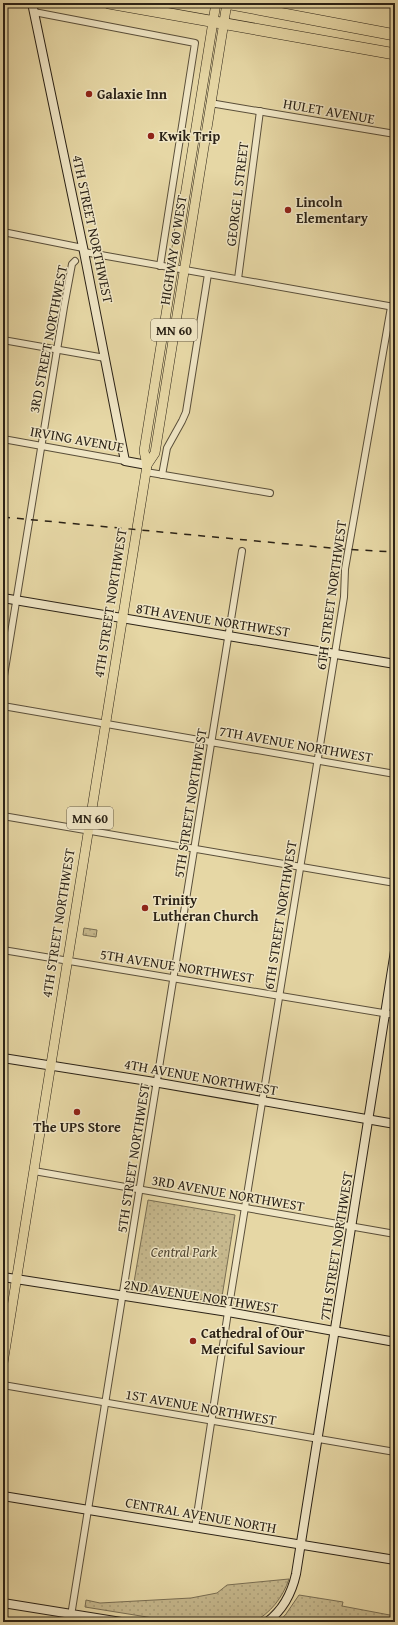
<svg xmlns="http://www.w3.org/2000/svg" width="398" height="1625" font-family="'Gentium Book Plus',serif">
  <defs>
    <pattern id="park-dots" width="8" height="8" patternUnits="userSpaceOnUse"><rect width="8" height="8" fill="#c6b88d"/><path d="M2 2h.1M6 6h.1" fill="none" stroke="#aa9e79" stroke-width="1.8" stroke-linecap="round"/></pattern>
  </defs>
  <rect width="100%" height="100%" fill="#e6d7a5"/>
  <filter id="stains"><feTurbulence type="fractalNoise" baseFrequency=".005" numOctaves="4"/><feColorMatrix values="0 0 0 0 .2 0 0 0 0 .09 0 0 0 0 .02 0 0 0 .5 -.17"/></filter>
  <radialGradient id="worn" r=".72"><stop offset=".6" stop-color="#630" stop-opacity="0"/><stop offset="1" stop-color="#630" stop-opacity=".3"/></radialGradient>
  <!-- park -->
  <g fill="url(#park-dots)" stroke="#786d52">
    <path d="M84,928L97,930L96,937L83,935Z"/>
    <path d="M148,1200L235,1215L221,1303L133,1288Z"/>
    <path d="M289,1579C283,1597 270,1614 253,1622H178L85,1607L86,1600L100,1603L191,1598L217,1593L227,1585Z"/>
    <path d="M299,1595L343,1602L342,1606L395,1616V1622H279L286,1614Z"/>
  </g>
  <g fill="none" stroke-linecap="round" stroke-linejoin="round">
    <!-- stream -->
    <path stroke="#75694e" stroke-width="1.5" d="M327,3C333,7 340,5 346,3"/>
    <!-- street casing -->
    <g stroke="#5a4f3a" stroke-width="8">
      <g id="street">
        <path d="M34,12L195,43L160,266"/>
        <path d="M210,103L395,134"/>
        <path d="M3,232L83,248"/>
        <path d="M84,252L394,307"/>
        <path d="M238,279L260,111"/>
        <path d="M3,340L105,358"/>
        <path d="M3,439L125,461"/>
        <path d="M146,472L270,493"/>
        <path d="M162,475L167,448L182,421L186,412L208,274"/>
        <path d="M3,682L64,307L72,264L75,261"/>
        <path d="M3,706L395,774"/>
        <path d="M3,816L395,883"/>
        <path d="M3,950L395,1015"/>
        <path d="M34,1171L395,1234"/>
        <path d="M3,1385L395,1452"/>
        <path d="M195,1528L228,1312L335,653L344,597L345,569L391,307"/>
        <path d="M70,1622L242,551"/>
      </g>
    </g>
    <!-- secondary casing -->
    <g stroke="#2b2216" stroke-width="10">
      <g id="secondary">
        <path d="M32,3L84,252L125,461L147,465"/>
        <path d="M3,598L395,664"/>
        <path d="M3,1058L148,1081L395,1124"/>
        <path d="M3,1277L228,1312L395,1342"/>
        <path d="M3,1496L395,1560"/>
        <path d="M3,1603L121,1622"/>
        <path d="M267,1622C283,1610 292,1592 296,1574L395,951"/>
      </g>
    </g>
    <!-- primary casing -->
    <g stroke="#2b2216" stroke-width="10">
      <g id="primary">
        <path d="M147,465L155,453L227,3"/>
        <path d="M3,1363L146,472L147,465L144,451L216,3"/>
      </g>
    </g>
    <!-- highway casing -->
    <g stroke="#2b2216" stroke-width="12">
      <g id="highway">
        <path d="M109,3L395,54"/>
        <path d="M226,3L395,35"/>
      </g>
    </g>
    <!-- street -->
    <use href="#street" stroke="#efe5c4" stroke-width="6"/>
    <!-- secondary -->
    <use href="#secondary" stroke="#efe5c4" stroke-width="8"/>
    <!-- primary -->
    <use href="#primary" stroke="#e6d7a5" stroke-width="9"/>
    <!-- highway -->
    <use href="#highway" stroke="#e6d7a5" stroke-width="11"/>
    <!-- rail -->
    <path stroke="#2b2216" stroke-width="1.5" stroke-dasharray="7 7" stroke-linecap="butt" d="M3,517L341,549L395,552"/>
  </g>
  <!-- markers -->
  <g fill="#8f2418" stroke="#efe5c4" stroke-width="1.5">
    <circle cx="89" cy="94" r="4"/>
    <circle cx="151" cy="136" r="4"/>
    <circle cx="288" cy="210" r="4"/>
    <circle cx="145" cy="908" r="4"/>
    <circle cx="77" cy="1112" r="4"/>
    <circle cx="193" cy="1341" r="4"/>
  </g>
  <g text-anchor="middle" stroke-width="3" stroke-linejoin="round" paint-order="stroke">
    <!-- shield labels -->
    <g fill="#efe5c4" stroke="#665c4a" stroke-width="1">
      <rect x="151" y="319" width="46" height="22" rx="3"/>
      <rect x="67" y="807" width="46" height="22" rx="3"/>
    </g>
    <g font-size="13" font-weight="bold" fill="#2b2216">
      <text x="174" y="335">MN 60</text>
      <text x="90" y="823">MN 60</text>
    </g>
    <!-- poi labels -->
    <g font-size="14" font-weight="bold" fill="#2b2216" stroke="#efe5c4" text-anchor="start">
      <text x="97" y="99">Galaxie Inn</text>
      <text x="159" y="141">Kwik Trip</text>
      <text x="296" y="207">Lincoln<tspan x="296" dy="16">Elementary</tspan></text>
      <text x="153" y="905">Trinity<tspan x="153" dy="16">Lutheran Church</tspan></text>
      <text x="77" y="1132" text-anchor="middle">The UPS Store</text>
      <text x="201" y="1338">Cathedral of Our<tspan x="201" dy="16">Merciful Saviour</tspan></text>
    </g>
    <!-- street labels -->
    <g font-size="14" fill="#2b2216" stroke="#efe5c4">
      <text transform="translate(329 111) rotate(10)" y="5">HULET AVENUE</text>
      <text transform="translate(237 194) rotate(-83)" y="5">GEORGE L STREET</text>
      <text transform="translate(93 229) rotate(78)" y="5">4TH STREET NORTHWEST</text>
      <text transform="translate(173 250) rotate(-81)" y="5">HIGHWAY 60 WEST</text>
      <text transform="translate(48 339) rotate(-79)" y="5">3RD STREET NORTHWEST</text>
      <text transform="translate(77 439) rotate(10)" y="5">IRVING AVENUE</text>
      <text transform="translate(331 595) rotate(-82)" y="5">6TH STREET NORTHWEST</text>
      <text transform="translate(110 603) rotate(-81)" y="5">4TH STREET NORTHWEST</text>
      <text transform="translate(213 620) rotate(9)" y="5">8TH AVENUE NORTHWEST</text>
      <text transform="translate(296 744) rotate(10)" y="5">7TH AVENUE NORTHWEST</text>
      <text transform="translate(190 803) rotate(-81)" y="5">5TH STREET NORTHWEST</text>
      <text transform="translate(280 915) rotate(-81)" y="5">6TH STREET NORTHWEST</text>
      <text transform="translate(58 923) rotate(-81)" y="5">4TH STREET NORTHWEST</text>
      <text transform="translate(177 966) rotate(9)" y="5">5TH AVENUE NORTHWEST</text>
      <text transform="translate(201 1077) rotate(10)" y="5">4TH AVENUE NORTHWEST</text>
      <text transform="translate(133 1158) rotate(-81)" y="5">5TH STREET NORTHWEST</text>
      <text transform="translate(228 1193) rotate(10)" y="5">3RD AVENUE NORTHWEST</text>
      <text transform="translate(336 1246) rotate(-81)" y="5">7TH STREET NORTHWEST</text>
      <text transform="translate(201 1296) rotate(9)" y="5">2ND AVENUE NORTHWEST</text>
      <text transform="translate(201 1407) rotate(10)" y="5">1ST AVENUE NORTHWEST</text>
      <text transform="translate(201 1515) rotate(10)" y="5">CENTRAL AVENUE NORTH</text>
    </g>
    <!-- park labels -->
    <g font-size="14" font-style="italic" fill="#524834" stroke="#efe5c4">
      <text x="184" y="1257">Central Park</text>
    </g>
  </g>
  <!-- margin -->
  <rect width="398" height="1625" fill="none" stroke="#e6d7a5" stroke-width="16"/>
  <rect x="4" y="4" width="390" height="1617" fill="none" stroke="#2b2216" stroke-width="2"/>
  <rect x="8" y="8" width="382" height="1609" fill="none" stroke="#2b2216"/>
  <rect width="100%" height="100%" filter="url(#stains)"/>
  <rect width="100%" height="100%" fill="url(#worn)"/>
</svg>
